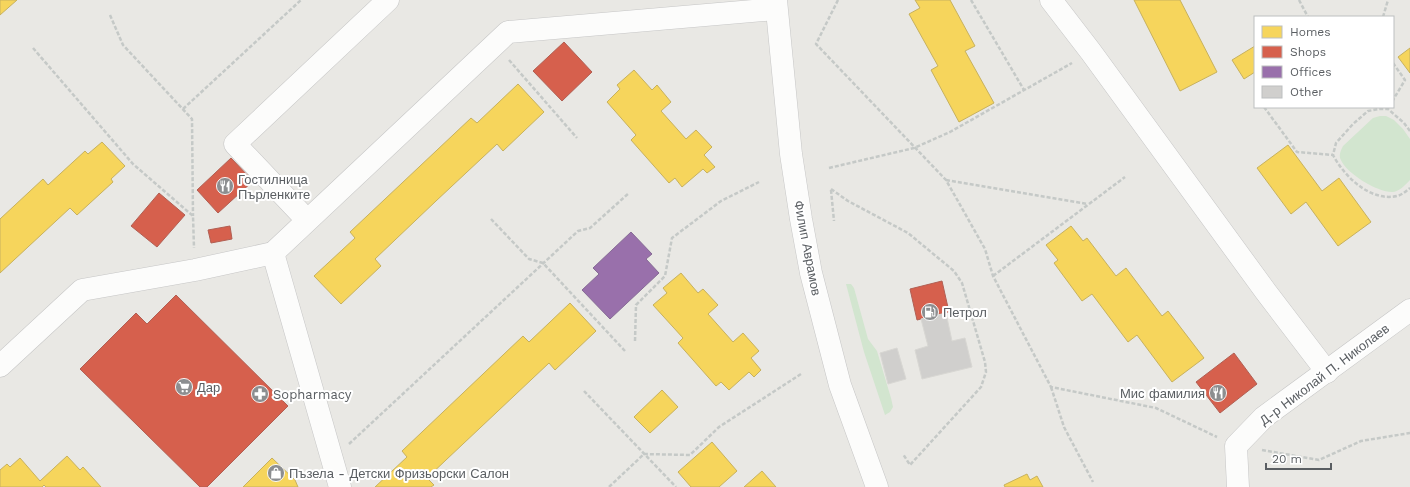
<svg xmlns="http://www.w3.org/2000/svg" width="1410" height="487" font-family="'Work Sans',sans-serif">
  <rect width="100%" height="100%" fill="#e9e8e4"/>
  <!-- green -->
  <g fill="#d2e5cf">
    <path d="M1380,116H1386L1394,120L1403,129L1410,139V180C1405,185 1399,192 1392,192C1377,192 1345,173 1340,158C1339,154 1341,150 1343,146L1373,118Z"/>
    <path d="M846,284H851L854,288L868,339L877,351L891,398L893,407L890,412L885,415L864,352Z"/>
  </g>
  <!-- homes -->
  <g fill="#f6d55c" stroke="#c7b15e">
    <path d="M0,0H17L0,15Z"/>
    <path d="M915,0H950L975,46L965,51L994,103L959,122L931,70L938,66L909,14L920,8Z"/>
    <path d="M1134,0H1180L1217,72L1180,91Z"/>
    <path d="M1255,46V72L1244,79L1232,60Z"/>
    <path d="M1410,48V73L1398,57Z"/>
    <path d="M634,70L652,90L657,85L671,102L661,111L686,139L696,130L712,147L704,155L715,167L707,173L703,169L682,187L675,178L669,183L631,140L636,135L607,102L620,89L617,85Z"/>
    <path d="M518,84L544,112L503,151L497,144L436,201L375,259L381,266L341,304L314,276L355,238L350,232L471,118L477,123Z"/>
    <path d="M102,142L125,166L111,179L113,182L77,215L70,208L0,273V219L43,179L48,185L85,151L88,154Z"/>
    <path d="M1288,145L1322,191L1339,178L1371,222L1338,246L1306,202L1291,214L1257,168Z"/>
    <path d="M1071,226L1083,241L1087,238L1116,276L1126,268L1162,316L1168,311L1204,358L1172,382L1137,335L1128,342L1092,294L1082,301L1054,263L1058,260L1046,245Z"/>
    <path d="M681,273L698,293L703,289L718,305L708,314L733,342L743,333L759,351L751,358L761,370L754,377L749,372L729,390L721,382L716,386L678,343L683,338L653,305L667,293L663,288Z"/>
    <path d="M570,303L596,331L555,370L549,363L446,460L427,478L434,485L431,487H375L407,457L402,451L523,336L529,342Z"/>
    <path d="M662,390L678,407L650,433L634,417Z"/>
    <path d="M712,442L737,471L719,487H691L678,472Z"/>
    <path d="M67,456L80,470L83,467L101,487H46L44,485L42,487H0V470L7,464L10,467L20,458L40,481Z"/>
    <path d="M272,458L295,480L298,487H243Z"/>
    <path d="M762,471L776,487H744Z"/>
    <path d="M1027,474L1030,480L1037,476L1043,487H1005L1004,485Z"/>
  </g>
  <!-- shops -->
  <g fill="#d6604d" stroke="#b15f53">
    <path d="M564,42L592,72L562,101L533,71Z"/>
    <path d="M231,158L253,181L218,213L197,190Z"/>
    <path d="M159,193L185,215L157,247L131,226Z"/>
    <path d="M230,226L232,239L211,243L208,230Z"/>
    <path d="M942,281L949,312L917,320L910,289Z"/>
    <path d="M176,295L288,406L207,487H200L80,369L136,313L147,324Z"/>
    <path d="M1234,353L1257,384L1220,413L1196,382Z"/>
  </g>
  <!-- offices -->
  <path fill="#9970ab" stroke="#866b95" d="M631,232L652,254L646,259L659,273L610,319L582,290L599,274L593,268Z"/>
  <!-- building -->
  <g fill="#d0cfcd" stroke="#d8d7d3">
    <path d="M946,313L952,341L965,338L972,367L922,379L915,350L928,346L921,319Z"/>
    <path d="M897,348L906,379L888,384L880,353Z"/>
  </g>
  <g fill="none" stroke-linecap="round" stroke-linejoin="round">
    <!-- minor casing -->
    <g stroke="#c6c6c6" stroke-width="23">
      <g id="minor">
        <path d="M776,0L791,154L801,219L811,273L840,385L877,487"/>
        <path d="M1051,0L1091,52L1266,292L1327,372"/>
        <path d="M307,220L235,144L388,0"/>
        <path d="M273,253L340,487"/>
        <path d="M0,366L82,290L195,270L273,253L508,32L776,9"/>
        <path d="M1238,487L1236,446L1264,417L1410,310"/>
      </g>
    </g>
    <!-- path -->
    <g stroke="#c5c9c7" stroke-width="2.5" stroke-dasharray="4 2" stroke-linecap="butt">
      <path d="M838,0L816,44L946,180L985,249L993,276L1051,387L1156,408L1217,437"/>
      <path d="M971,0L1024,90"/>
      <path d="M1299,0L1308,17"/>
      <path d="M110,15L123,45L192,119L193,216"/>
      <path d="M1383,17L1388,0"/>
      <path d="M33,48L133,164L193,216L194,248"/>
      <path d="M509,60L577,138"/>
      <path d="M1393,63L1405,80L1393,100"/>
      <path d="M1264,107L1297,152L1333,155"/>
      <path d="M183,109L301,0"/>
      <path d="M1410,131L1404,123L1388,109H1379L1368,111L1353,124L1336,143L1333,155C1344,176 1370,202 1397,196C1402,195 1406,191 1410,188"/>
      <path d="M829,168L914,148L950,132L1072,63"/>
      <path d="M946,180L1088,204"/>
      <path d="M831,189L848,201L908,233L954,271L962,283L985,362L986,372L981,387L910,465L903,454"/>
      <path d="M831,190L834,221"/>
      <path d="M491,219L529,259L543,263L625,351"/>
      <path d="M993,276L1125,177"/>
      <path d="M635,341L636,305L665,276L672,238L721,201L759,182"/>
      <path d="M1051,387L1064,427L1093,482"/>
      <path d="M584,391L676,487"/>
      <path d="M349,444L578,231L590,228L629,193"/>
      <path d="M1262,450L1319,460L1361,441L1410,433"/>
      <path d="M609,487L644,454L690,455L719,427L801,374"/>
    </g>
    <!-- minor -->
    <use href="#minor" stroke="#fcfcfb" stroke-width="22"/>
  </g>
  <!-- icons -->
  <defs>
    <g id="restaurant-disc" transform="scale(0.9)"><circle r="9.5" fill="#8c8e90" stroke="#fff"/><path d="M-5-6h1v4h1v-4h1v4h1v-4h1v5L-1.5 .5V6h-2V.5L-5-1ZM5-6V6H3V1.5H1.5Q1.5-4 5-6Z" fill="#fff"/></g>
    <g id="fuel-disc" transform="scale(0.9)"><circle r="9.5" fill="#8c8e90" stroke="#fff"/><path d="M-5.5-6h7V0h2V4h1.3V-2.5L3-4.5l.8-.8L6-3V5H2.5V1h-1V6h-7ZM-4.2-4.7v3.2H.2V-4.7Z" fill="#fff"/></g>
    <g id="supermarket-disc" transform="scale(0.9)"><circle r="9.5" fill="#8c8e90" stroke="#fff"/><path d="M-6-5.5h2.5l.6 2H6L4.5 2H-2.5L-4.4-4H-6ZM-1.5 3.2a1.3 1.3 0 1 0 .1 0ZM3 3.2a1.3 1.3 0 1 0 .1 0Z" fill="#fff"/></g>
    <g id="pharmacy-disc" transform="scale(0.9)"><circle r="9.5" fill="#8c8e90" stroke="#fff"/><path d="M-2-6h4v4h4v4h-4v4h-4v-4h-4v-4h4Z" fill="#fff"/></g>
    <g id="shop-disc" transform="scale(0.9)"><circle r="9.5" fill="#8c8e90" stroke="#fff"/><path d="M-5-2.5h2.3a2.7 3.5 0 0 1 5.4 0H5L5.5 6h-11ZM-1.5-2.5h3a1.5 2.3 0 0 0-3 0Z" fill="#fff"/></g>
  </defs>
  <g fill-rule="evenodd">
    <use href="#restaurant-disc" x="225" y="186"/>
    <use href="#fuel-disc" x="930" y="312"/>
    <use href="#supermarket-disc" x="184" y="387"/>
    <use href="#restaurant-disc" x="1218" y="393"/>
    <use href="#pharmacy-disc" x="260" y="394"/>
    <use href="#shop-disc" x="276" y="473"/>
  </g>
  <g text-anchor="middle" stroke-width="4" stroke-linejoin="round" paint-order="stroke">
    <!-- poi labels -->
    <g font-size="13" fill="#5a5e62" stroke="#fff" text-anchor="start">
      <text x="238" y="184">Гостилница<tspan x="238" dy="15">Пърленките</tspan></text>
      <text x="943" y="317">Петрол</text>
      <text x="197" y="392">Дар</text>
      <text x="1205" y="398" text-anchor="end">Мис фамилия</text>
      <text x="273" y="399">Sopharmacy</text>
      <text x="289" y="478">Пъзела - Детски Фризьорски Салон</text>
    </g>
    <!-- street labels -->
    <g font-size="13" fill="#5a5e62" stroke="#fff">
      <text transform="translate(808 248) rotate(79)" y="5">Филип Аврамов</text>
      <text transform="translate(1324 374) rotate(-37)" y="5">Д-р Николай П. Николаев</text>
    </g>
  </g>
  <!-- legend -->
  <rect x="1254" y="16" width="140" height="92" fill="#ffffff" stroke="#bdbfc0"/>
  <rect x="1262" y="26" width="20" height="12" fill="#f6d55c" stroke="#bdbfc0"/>
  <text x="1290" y="36" font-size="12" fill="#5a5e62">Homes</text>
  <rect x="1262" y="46" width="20" height="12" fill="#d6604d" stroke="#bdbfc0"/>
  <text x="1290" y="56" font-size="12" fill="#5a5e62">Shops</text>
  <rect x="1262" y="66" width="20" height="12" fill="#9970ab" stroke="#bdbfc0"/>
  <text x="1290" y="76" font-size="12" fill="#5a5e62">Offices</text>
  <rect x="1262" y="86" width="20" height="12" fill="#d0cfcd" stroke="#bdbfc0"/>
  <text x="1290" y="96" font-size="12" fill="#5a5e62">Other</text>
  <!-- scale -->
  <path d="M1266 463v6h65v-6" fill="none" stroke="#5a5e62" stroke-width="2"/>
  <text x="1272" y="463" font-size="12" fill="#5a5e62" stroke="#ffffff" stroke-width="3" paint-order="stroke">20 m</text>
</svg>
